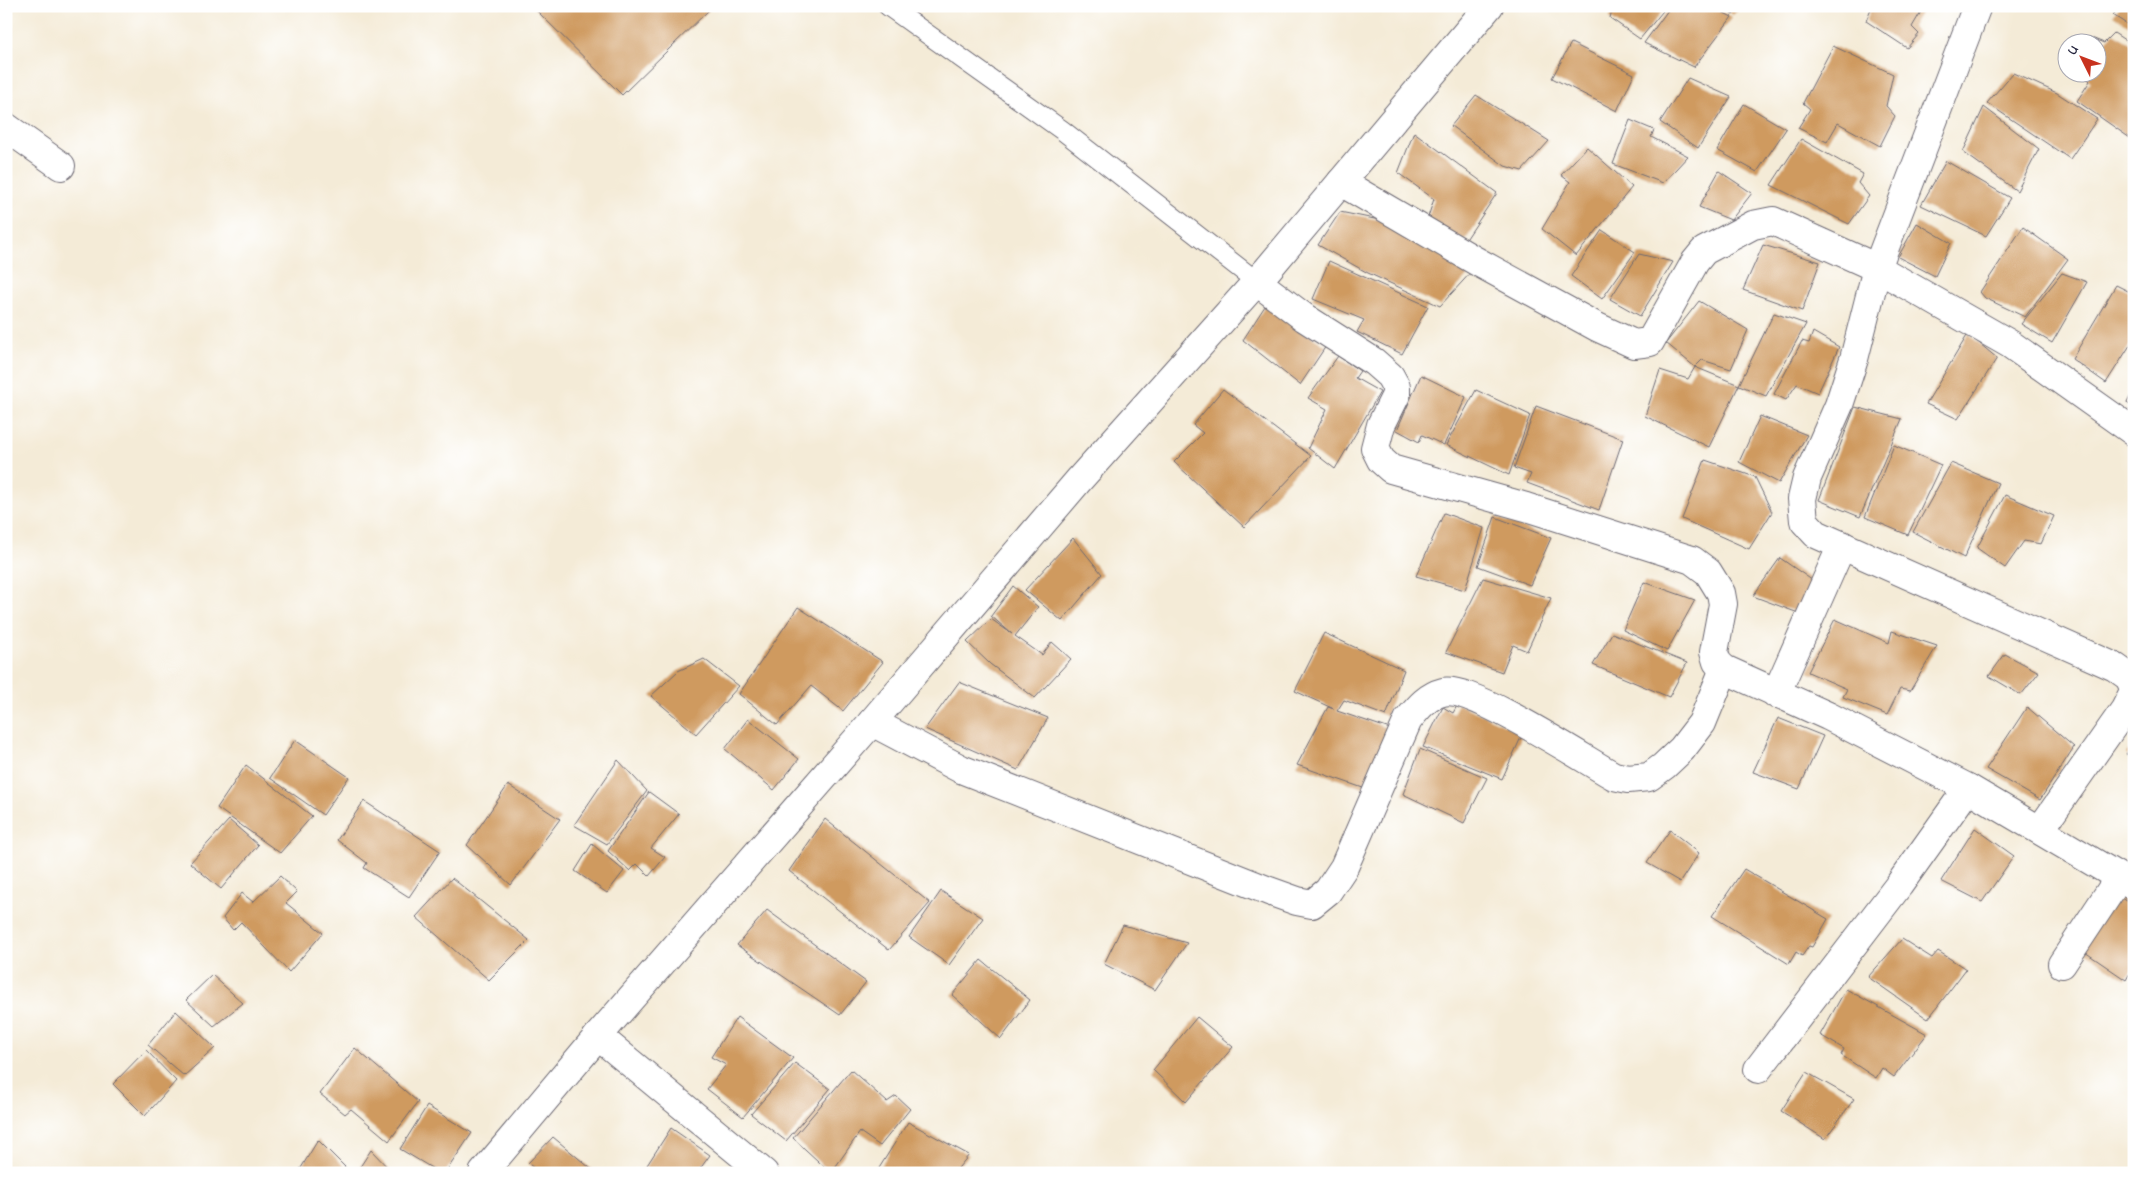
<svg xmlns="http://www.w3.org/2000/svg" width="2140" height="1179" font-family="'Indie Flower',sans-serif">
  <rect width="100%" height="100%" fill="#fff"/>
  <filter id="ink" filterUnits="userSpaceOnUse"><feTurbulence type="fractalNoise" baseFrequency=".02" numOctaves="2"/><feDisplacementMap in="SourceGraphic" scale="10" xChannelSelector="R" yChannelSelector="G"/><feConvolveMatrix kernelMatrix="1 2 1 2 8 2 1 2 1" color-interpolation-filters="sRGB"/></filter>
  <filter id="wash" filterUnits="userSpaceOnUse"><feTurbulence type="fractalNoise" baseFrequency=".0096" numOctaves="4" result="noise"/><feDisplacementMap in="SourceGraphic" scale="20" xChannelSelector="R" yChannelSelector="G"/><feGaussianBlur stdDeviation="1.12" result="paint"/><feColorMatrix in="noise" values="0 0 0 0 0 0 0 0 0 0 0 0 0 0 0 0 0 1.4 0 .05"/><feComposite in="paint" operator="in"/></filter>
  <g filter="url(#wash)">
    <rect width="100%" height="100%" fill="#f4ebd7"/>
    <g id="blocks">
      <!-- building -->
      <g fill="#cf9a5e">
        <path d="M532,6H713L622,95Z"/>
        <path d="M1613,6H1667L1640,39L1610,18Z"/>
        <path d="M1671,6H1710L1732,17L1694,67L1644,43Z"/>
        <path d="M1720,6H1741L1733,15Z"/>
        <path d="M1872,6H1913L1922,10L1912,27L1919,34L1907,48L1866,21Z"/>
        <path d="M2120,6H2134V29L2113,15Z"/>
        <path d="M2114,33L2134,46V132L2130,138L2077,101L2090,81L2081,72H2098V42H2085L2089,37L2104,43Z"/>
        <path d="M1571,43L1634,74L1617,111L1552,78Z"/>
        <path d="M1833,46L1893,74L1886,106L1895,116L1880,146L1838,123L1827,142L1798,128L1810,109L1803,103Z"/>
        <path d="M2013,73L2057,93L2097,119L2070,159L1987,103Z"/>
        <path d="M1688,78L1731,97L1698,148L1660,122Z"/>
        <path d="M1476,95L1549,141L1522,171L1505,166L1451,126Z"/>
        <path d="M1744,104L1786,129L1757,172L1717,150Z"/>
        <path d="M1984,107L2039,149L2017,191L1963,152Z"/>
        <path d="M1630,120L1654,130L1651,137L1688,156L1663,183L1613,164Z"/>
        <path d="M1414,132L1497,193L1465,241L1426,223L1434,199L1398,173Z"/>
        <path d="M1801,139L1863,174L1858,183L1869,196L1849,224L1771,185Z"/>
        <path d="M1587,147L1632,187L1576,256L1542,229L1570,182L1561,175Z"/>
        <path d="M1946,161L2010,198L1986,236L1921,205Z"/>
        <path d="M1719,171L1752,193L1731,220L1699,207Z"/>
        <path d="M1340,212L1399,224L1474,269L1440,306L1368,273L1318,245Z"/>
        <path d="M1917,223L1951,243L1935,276L1898,257Z"/>
        <path d="M2023,227L2068,259L2025,317L1985,298L1980,292Z"/>
        <path d="M1602,230L1635,252L1602,299L1571,276Z"/>
        <path d="M1763,245L1820,262L1802,311L1743,290Z"/>
        <path d="M1639,254L1673,262L1640,316L1610,299Z"/>
        <path d="M1329,261L1428,306L1402,354L1357,332L1364,320L1313,299Z"/>
        <path d="M2062,273L2087,282L2052,343L2021,324Z"/>
        <path d="M2116,285L2134,294V339L2106,383L2072,359Z"/>
        <path d="M1699,301L1748,330L1731,369L1702,360L1695,367L1666,343Z"/>
        <path d="M1265,306L1326,346L1300,385L1243,340Z"/>
        <path d="M1774,313L1806,324L1766,396L1739,385Z"/>
        <path d="M1813,332L1839,347L1818,393L1797,384L1786,400L1774,394L1802,341L1809,343Z"/>
        <path d="M1968,334L1997,358L1958,419L1926,404Z"/>
        <path d="M1338,356L1360,371L1355,378L1380,392L1335,469L1308,448L1327,409L1308,398Z"/>
        <path d="M1695,367L1739,385L1709,447L1645,416L1660,370L1688,379Z"/>
        <path d="M1421,375L1466,397L1444,445L1422,435L1419,442L1397,430Z"/>
        <path d="M1223,389L1311,456L1244,527L1174,462L1203,433L1193,425Z"/>
        <path d="M2134,389V408L2127,403Z"/>
        <path d="M1476,390L1530,415L1509,475L1446,445Z"/>
        <path d="M1536,406L1623,439L1599,510L1527,483L1531,474L1514,468Z"/>
        <path d="M1855,407L1902,419L1860,517L1819,500Z"/>
        <path d="M1760,416L1807,435L1779,483L1739,462Z"/>
        <path d="M1894,445L1941,465L1908,535L1865,517Z"/>
        <path d="M1705,460L1755,477L1772,512L1749,549L1682,519Z"/>
        <path d="M1951,463L1998,483L1964,558L1913,532Z"/>
        <path d="M2005,495L2054,516L2041,544L2024,541L2005,568L1977,548Z"/>
        <path d="M1444,513L1484,528L1465,590L1416,576Z"/>
        <path d="M1495,517L1551,538L1530,585L1478,566Z"/>
        <path d="M1073,538L1102,574L1062,621L1025,590Z"/>
        <path d="M1780,558L1819,585L1801,614L1753,596Z"/>
        <path d="M1483,578L1551,598L1527,651L1513,645L1502,672L1446,652Z"/>
        <path d="M1644,582L1695,600L1667,651L1623,630Z"/>
        <path d="M1013,586L1038,607L1015,636L1042,655L1052,642L1071,659L1035,698L990,664L967,642L991,619L1012,634L991,616Z"/>
        <path d="M798,607L883,662L843,711L811,686L777,725L739,694Z"/>
        <path d="M1835,619L1889,643L1892,631L1937,646L1910,691L1900,689L1887,715L1843,697L1847,689L1808,672Z"/>
        <path d="M1324,633L1404,670L1386,716L1344,700L1337,711L1393,730L1363,788L1297,765L1328,707L1334,709L1295,691Z"/>
        <path d="M1612,633L1687,663L1669,697L1593,665Z"/>
        <path d="M2005,654L2039,672L2021,695L1989,676Z"/>
        <path d="M704,659L739,686L696,734L651,696L678,671Z"/>
        <path d="M959,682L1048,718L1018,770L925,729Z"/>
        <path d="M1458,704L1523,733L1502,779L1423,747L1443,707L1453,713Z"/>
        <path d="M2027,707L2074,747L2040,800L1986,769Z"/>
        <path d="M1778,718L1823,736L1799,789L1753,772Z"/>
        <path d="M748,719L799,759L774,790L725,749Z"/>
        <path d="M295,740L349,777L323,815L270,778Z"/>
        <path d="M2134,744V760L2126,754Z"/>
        <path d="M1420,749L1487,778L1464,823L1403,794Z"/>
        <path d="M618,760L647,791L607,844L574,825Z"/>
        <path d="M246,765L312,816L280,853L217,808Z"/>
        <path d="M508,785L560,819L511,885L467,845Z"/>
        <path d="M649,792L679,814L651,848L665,857L649,876L637,864L630,871L608,851Z"/>
        <path d="M364,801L440,851L409,897L364,868L367,863L337,840Z"/>
        <path d="M825,819L930,903L889,950L789,871Z"/>
        <path d="M229,820L258,845L221,889L190,863Z"/>
        <path d="M1975,828L2014,856L1982,902L1941,881Z"/>
        <path d="M1670,830L1699,853L1680,882L1647,863Z"/>
        <path d="M592,844L624,871L607,893L575,871Z"/>
        <path d="M1744,869L1828,919L1812,947L1809,946L1802,956L1796,952L1789,964L1712,916Z"/>
        <path d="M280,876L297,892L286,903L323,933L289,972L241,922L233,930L223,918L242,893L253,902Z"/>
        <path d="M452,878L529,940L489,980L416,917Z"/>
        <path d="M941,891L983,918L949,965L909,937Z"/>
        <path d="M2113,893L2134,905V966L2126,980L2082,950Z"/>
        <path d="M767,910L866,982L840,1015L737,945Z"/>
        <path d="M1123,925L1187,943L1155,990L1104,964Z"/>
        <path d="M1902,939L1932,958L1938,951L1966,969L1928,1019L1868,977Z"/>
        <path d="M981,960L1030,1000L1001,1039L952,995Z"/>
        <path d="M212,975L243,1003L214,1026L186,1000Z"/>
        <path d="M1846,989L1927,1034L1894,1077L1882,1068L1876,1078L1841,1055L1844,1049L1820,1035Z"/>
        <path d="M176,1011L215,1048L184,1076L148,1045Z"/>
        <path d="M737,1017L793,1058L743,1117L707,1089L726,1065L711,1057Z"/>
        <path d="M1197,1017L1233,1047L1186,1102L1153,1070Z"/>
        <path d="M355,1048L418,1102L389,1141L351,1109L345,1114L320,1094Z"/>
        <path d="M146,1050L176,1081L145,1116L113,1084Z"/>
        <path d="M795,1063L830,1089L786,1141L751,1114Z"/>
        <path d="M851,1070L887,1102L896,1096L910,1109L880,1146L860,1132L831,1173L793,1138Z"/>
        <path d="M1806,1072L1854,1099L1825,1139L1781,1111Z"/>
        <path d="M427,1106L472,1133L445,1173H440L400,1149Z"/>
        <path d="M908,1122L969,1155L954,1173H876Z"/>
        <path d="M671,1128L710,1155L697,1173H642Z"/>
        <path d="M553,1137L596,1173H539L528,1163Z"/>
        <path d="M318,1140L351,1173H298Z"/>
        <path d="M371,1150L393,1173H356Z"/>
      </g>
    </g>
  </g>
  <g filter="url(#ink)">
    <use href="#blocks" fill-opacity="0" stroke="#6c6872" stroke-width="1"/>
    <g fill="none" stroke-linecap="round" stroke-linejoin="round">
      <!-- lane casing -->
      <g stroke="#6c6872" stroke-width="21">
        <path id="lane" d="M888,6L1062,130L1256,281"/>
      </g>
      <!-- street casing -->
      <g stroke="#6c6872" stroke-width="30">
        <g id="street">
          <path d="M1977,6L1877,268L1854,359L1839,405L1807,478L1802,499L1804,521L1816,534L2115,667L2129,677L2134,688"/>
          <path d="M6,127L61,166"/>
          <path d="M1341,182L1476,261L1597,327L1634,344L1650,342L1695,262L1704,251L1753,225L1773,221L1877,268L2010,344L2134,432"/>
          <path d="M1256,281L1305,318L1374,362L1390,376L1396,387V395L1381,425L1375,448L1381,460L1391,469L1526,507L1692,560L1708,572L1721,593L1723,604L1714,652L1717,662L1724,669L1828,716L1968,788L2134,886"/>
          <path d="M1776,694L1842,545"/>
          <path d="M872,722L961,769L1269,891L1297,901L1312,904L1328,891L1344,867L1408,720C1418,708 1427,696 1443,692C1471,685 1585,760 1614,776L1628,779L1649,777L1664,766L1682,749L1702,723L1724,669"/>
          <path d="M2040,830L2125,709L2134,691"/>
          <path d="M2062,964L2119,878"/>
          <path d="M598,1036L764,1173"/>
          <path d="M1758,1069L1899,885L1968,788"/>
          <path d="M483,1173L598,1036L872,722L1079,480L1268,269L1489,6"/>
        </g>
      </g>
      <!-- lane -->
      <use href="#lane" stroke="#fff" stroke-width="19"/>
      <!-- street -->
      <use href="#street" stroke="#fff" stroke-width="28"/>
    </g>
  </g>
  <!-- margin -->
  <rect width="2140" height="1179" fill="none" stroke="#fff" stroke-width="25"/>
  <!-- north arrow -->
  <g transform="translate(2082 58) rotate(312)"><circle r="24" fill="#ffffff" stroke="#a7a7b1"/>
  <path d="M0-4L9 19L0 12L-9 19Z" fill="#c8321e"/>
  <text y="-8" font-size="14" font-weight="bold" text-anchor="middle" fill="#22223b">U</text>
  </g>
</svg>
